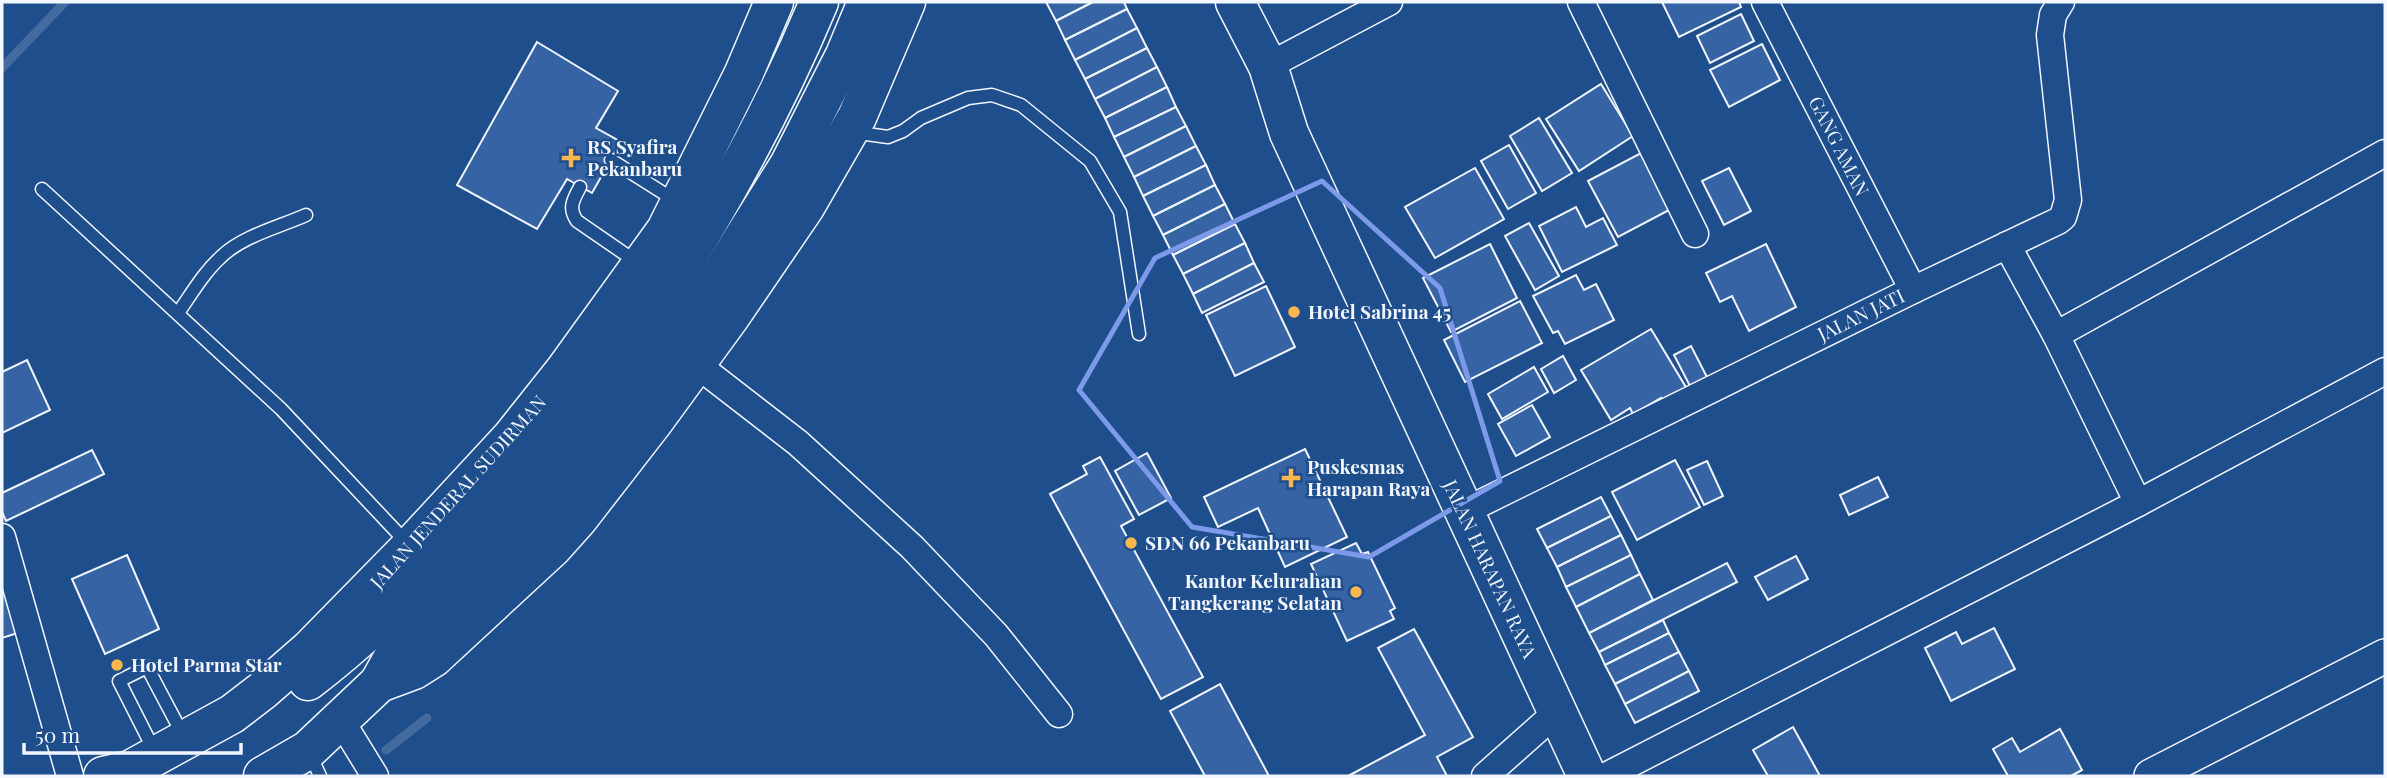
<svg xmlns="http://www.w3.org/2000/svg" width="2387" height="778" font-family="'Playfair Display',serif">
  <rect width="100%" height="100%" fill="#1f4e8c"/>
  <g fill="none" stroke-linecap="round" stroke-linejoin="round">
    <!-- stream -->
    <g stroke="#446ba0" stroke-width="9">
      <path d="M2,68L65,2"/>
      <path d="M386,750L427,718"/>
    </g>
  </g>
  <!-- building -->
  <g fill="#3563a3" stroke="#f2f6ff" stroke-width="2">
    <path d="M1046,2H1093L1056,21Z"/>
    <path d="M1093,2H1124L1127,9L1065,40L1056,21Z"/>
    <path d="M1662,2H1739L1741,7L1679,37Z"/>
    <path d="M1127,9L1137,28L1075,60L1065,40Z"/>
    <path d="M1741,14L1754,41L1710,63L1697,36Z"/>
    <path d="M1137,28L1147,48L1085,79L1075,60Z"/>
    <path d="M537,42L618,91L596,128L621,142L592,193L567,179L537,229L457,185Z"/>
    <path d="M1762,44L1780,80L1729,107L1710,70Z"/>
    <path d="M1147,48L1157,67L1095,99L1085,79Z"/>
    <path d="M1157,67L1167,87L1105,118L1095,99Z"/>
    <path d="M1601,84L1633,136L1579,171L1546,119Z"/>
    <path d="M1167,87L1176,107L1114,137L1105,118Z"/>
    <path d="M1176,107L1186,126L1124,157L1114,137Z"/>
    <path d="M1539,118L1572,173L1542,191L1510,136Z"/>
    <path d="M1186,126L1196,146L1134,177L1124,157Z"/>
    <path d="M1509,145L1536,193L1508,209L1481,161Z"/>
    <path d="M1196,146L1206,165L1143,196L1134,177Z"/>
    <path d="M1641,153L1671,209L1618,237L1588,181Z"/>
    <path d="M1206,165L1215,185L1153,216L1143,196Z"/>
    <path d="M1475,168L1504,219L1435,258L1405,207Z"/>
    <path d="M1729,168L1751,211L1724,225L1702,181Z"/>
    <path d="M1215,185L1225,204L1163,235L1153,216Z"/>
    <path d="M1225,204L1235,224L1173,255L1163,235Z"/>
    <path d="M1576,207L1586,227L1603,218L1617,245L1562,272L1539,226Z"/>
    <path d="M1529,223L1559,276L1535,290L1505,236Z"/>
    <path d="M1235,224L1245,243L1183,274L1173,255Z"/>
    <path d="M1245,243L1254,263L1193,294L1183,274Z"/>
    <path d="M1490,244L1517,298L1451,332L1423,278Z"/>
    <path d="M1766,244L1796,307L1749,331L1732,296L1720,302L1706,273Z"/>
    <path d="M1254,263L1264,282L1202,313L1193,294Z"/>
    <path d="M1576,275L1584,290L1596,284L1614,320L1565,344L1558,331L1553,333L1533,296Z"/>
    <path d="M1266,286L1295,347L1235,376L1206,315Z"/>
    <path d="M1520,301L1542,343L1465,382L1444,340Z"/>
    <path d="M1651,329L1690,394L1666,408L1661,398L1633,414L1630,408L1611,420L1581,370Z"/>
    <path d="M1691,346L1708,379L1691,388L1674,355Z"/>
    <path d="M1563,356L1576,380L1554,393L1541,369Z"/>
    <path d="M27,360L50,410L2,433V372Z"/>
    <path d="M1534,367L1548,392L1502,419L1488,394Z"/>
    <path d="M1532,405L1550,437L1516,456L1498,424Z"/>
    <path d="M1305,449L1347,537L1285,567L1258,508L1218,527L1204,497Z"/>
    <path d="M92,450L104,474L6,521L2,512V493Z"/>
    <path d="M1147,453L1171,498L1139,515L1115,471Z"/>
    <path d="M1100,457L1134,519L1121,526L1203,677L1161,699L1050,494L1087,474L1083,466Z"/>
    <path d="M1675,460L1700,507L1637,540L1612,492Z"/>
    <path d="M1707,461L1723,496L1704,505L1687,470Z"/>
    <path d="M1878,477L1888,497L1849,515L1840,495Z"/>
    <path d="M1601,497L1611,516L1547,548L1537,529Z"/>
    <path d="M1611,516L1621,535L1557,567L1547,548Z"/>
    <path d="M1621,535L1631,555L1566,587L1557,567Z"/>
    <path d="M1356,543L1362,554L1368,552L1395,608L1390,611L1394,619L1347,641L1311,564Z"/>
    <path d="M2,552L27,630L2,638Z"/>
    <path d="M127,555L159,629L105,654L72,579Z"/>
    <path d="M1631,555L1640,574L1576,607L1566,587Z"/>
    <path d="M1796,556L1808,579L1768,600L1755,577Z"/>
    <path d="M1727,563L1737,582L1599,652L1589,633Z"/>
    <path d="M1640,574L1653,600L1589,633L1576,607Z"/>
    <path d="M1663,620L1669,633L1605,665L1599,652Z"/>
    <path d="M1994,628L2015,669L1951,701L1925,648L1956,632L1962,644Z"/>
    <path d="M1414,629L1473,737L1437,757L1447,776H1348L1425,735L1378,648Z"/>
    <path d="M1669,633L1679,652L1615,684L1605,665Z"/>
    <path d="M1679,652L1689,671L1625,704L1615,684Z"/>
    <path d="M1689,671L1699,691L1635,723L1625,704Z"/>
    <path d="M1220,684L1269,776H1205L1170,711Z"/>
    <path d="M1793,727L1820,776H1768L1753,750Z"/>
    <path d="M2060,729L2082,770L2071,776H2008L1993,749L2012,738L2020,752Z"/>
  </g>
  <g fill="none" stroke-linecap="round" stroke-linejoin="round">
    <!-- service casing -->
    <g stroke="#f2f6ff" stroke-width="15">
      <g id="service">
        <path d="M852,132L888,137L903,131L921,118L968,98L992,95L1021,105L1090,161L1120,212L1139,334"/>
        <path d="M611,160L676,201"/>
        <path d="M580,187C573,200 568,208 577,221L638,263"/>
        <path d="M42,189L281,409L408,544"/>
        <path d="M178,313C192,293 204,272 222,256C243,236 279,227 306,215"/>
        <path d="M155,752L119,681L147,667L183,735"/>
        <path d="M310,754L320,776"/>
      </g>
    </g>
    <!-- minor casing -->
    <g stroke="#f2f6ff" stroke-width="29">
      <g id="minor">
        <path d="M1581,2L1695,234"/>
        <path d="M1765,2L1913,290"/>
        <path d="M1268,66L1389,2"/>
        <path d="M2007,245L2056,335L2138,503"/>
        <path d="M2056,335L2385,153"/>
        <path d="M696,364L798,443L912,547L996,635L1059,714"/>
        <path d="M1463,512L1913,290L2058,221L2063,217L2068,200L2050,35L2053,15L2061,2"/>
        <path d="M2,537L70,776"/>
        <path d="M340,719L375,776"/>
        <path d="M1485,776L1557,712"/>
        <path d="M1606,776L2138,503L2385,371"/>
      </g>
    </g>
    <!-- tertiary casing -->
    <g stroke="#f2f6ff" stroke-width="36">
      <path id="tertiary" d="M2151,776L2385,656"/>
    </g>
    <!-- primary casing -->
    <g stroke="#f2f6ff" stroke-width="41">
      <g id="primary">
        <path d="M1235,2L1268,66L1289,133L1587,776"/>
        <path d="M308,681C359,642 404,598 449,553C491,512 531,470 568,425C668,302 758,148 819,2"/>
        <path d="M379,683L395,654L413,635L516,535L576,471L668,349L722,272L789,165L845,55L867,2"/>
        <path d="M103,776L130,770L232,714L262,691L309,650L410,547L511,438L565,370L666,230L744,73L774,2"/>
        <path d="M263,776L308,750L379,683L414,670L433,658L552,548L578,519L654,421L730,317L805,207L857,117L906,2"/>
      </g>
    </g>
    <!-- service -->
    <use href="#service" stroke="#1f4e8c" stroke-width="12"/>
    <!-- minor -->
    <use href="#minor" stroke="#1f4e8c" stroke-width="26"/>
    <!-- tertiary -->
    <use href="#tertiary" stroke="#1f4e8c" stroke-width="33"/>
    <!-- primary -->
    <use href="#primary" stroke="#1f4e8c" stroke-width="38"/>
  </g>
  <!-- marked area -->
  <path fill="none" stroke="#7d9aea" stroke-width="5" stroke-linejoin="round" d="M1322,181L1440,288L1500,481L1369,557L1192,527L1079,390L1155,258Z"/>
  <!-- markers -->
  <g fill="#ffb74d" stroke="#1f4e8c" stroke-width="2.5">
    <path d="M567.5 147.5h7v7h7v7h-7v7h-7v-7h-7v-7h7z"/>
    <circle cx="1294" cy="312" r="7"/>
    <path d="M1287.5 467.5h7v7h7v7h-7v7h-7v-7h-7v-7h7z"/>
    <circle cx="1131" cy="543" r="7"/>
    <circle cx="1356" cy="592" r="7"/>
    <circle cx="117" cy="665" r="7"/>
  </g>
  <g text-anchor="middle" stroke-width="5" stroke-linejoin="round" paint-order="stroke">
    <!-- street labels -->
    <g font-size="19" fill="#f2f6ff" stroke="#1f4e8c">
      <text transform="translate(1839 146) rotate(63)" y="7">GANG AMAN</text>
      <text transform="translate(1861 315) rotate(-26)" y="7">JALAN JATI</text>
      <text transform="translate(458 492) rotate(-48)" y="7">JALAN JENDERAL SUDIRMAN</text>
      <text transform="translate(1490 569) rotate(65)" y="7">JALAN HARAPAN RAYA</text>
    </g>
    <!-- poi labels -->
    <g font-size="19" font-weight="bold" fill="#f2f6ff" stroke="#1f4e8c" text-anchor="start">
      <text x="587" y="154">RS Syafira<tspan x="587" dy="22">Pekanbaru</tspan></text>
      <text x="1308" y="319">Hotel Sabrina 45</text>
      <text x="1307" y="474">Puskesmas<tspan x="1307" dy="22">Harapan Raya</tspan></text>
      <text x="1145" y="550">SDN 66 Pekanbaru</text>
      <text x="1342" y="588" text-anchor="end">Kantor Kelurahan<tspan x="1342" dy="22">Tangkerang Selatan</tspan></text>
      <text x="131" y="672">Hotel Parma Star</text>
    </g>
  </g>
  <!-- border -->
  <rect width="2387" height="778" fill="none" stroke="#f2f6ff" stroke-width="7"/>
  <!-- scale -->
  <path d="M24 743v10h217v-10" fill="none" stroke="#f2f6ff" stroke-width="3.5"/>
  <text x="35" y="743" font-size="21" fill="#f2f6ff" stroke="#1f4e8c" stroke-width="5" paint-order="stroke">50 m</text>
</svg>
